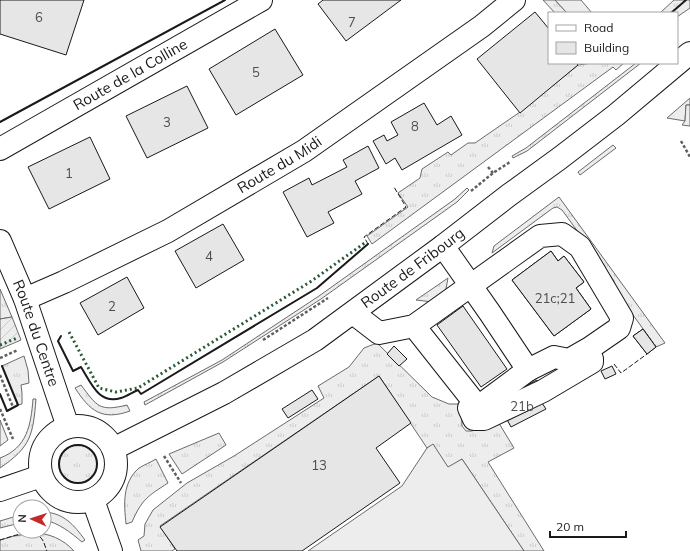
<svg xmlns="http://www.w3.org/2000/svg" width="690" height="551" font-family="Mulish,sans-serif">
  <defs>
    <pattern id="grass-tufts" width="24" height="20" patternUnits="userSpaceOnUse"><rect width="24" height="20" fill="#ededed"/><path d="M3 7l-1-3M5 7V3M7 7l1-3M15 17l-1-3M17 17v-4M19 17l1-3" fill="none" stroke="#cbcbcb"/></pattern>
    <pattern id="garden-furrows" width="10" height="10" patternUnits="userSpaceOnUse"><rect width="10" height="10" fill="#ededed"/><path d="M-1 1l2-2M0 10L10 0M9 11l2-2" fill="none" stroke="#cbcbcb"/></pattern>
  </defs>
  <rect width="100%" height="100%" fill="#fff"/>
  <!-- grass -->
  <g fill="url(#grass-tufts)" stroke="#6a6a6a">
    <path d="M543,0H555L567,13H555Z"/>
    <path d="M674,0H690V8L677,17V13H660Z"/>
    <path d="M592,63H624L616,70L613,67L372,244L367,236L408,207L398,193L420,178L422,169L448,152L451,155L468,143H475L520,112L578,65Z"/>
    <path d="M636,63H641L527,151L513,158L512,156L526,148Z"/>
    <path d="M690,98V105H686L685,121L667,118Z"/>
    <path d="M613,145L616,148L580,175L578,172Z"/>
    <path d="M467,188L469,190L457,202L321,299L223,362L145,405L144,402L222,360L319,296L455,199Z"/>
    <path d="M559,197L665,343L656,347L613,287L614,281L562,210L557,207L553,208L492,253L494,246Z"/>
    <path d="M448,278L445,294L433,302L416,300Z"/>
    <path d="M0,289L12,317L0,319Z"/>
    <path d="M377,343L432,397L449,404H461L462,426L466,431H472L497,420L514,448L488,462L544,551H524L462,459L448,468L433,445L427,448L379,376L160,526L175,549L172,551H141L138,540L144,536L145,524L153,510L187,483L234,456L324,398L318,386L349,367L364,348Z"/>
    <path d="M24,356L28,370L29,383L21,385L22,393V404L18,405L2,366Z"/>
    <path d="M81,385C97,406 99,412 127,405L130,411C102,421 90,411 75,388Z"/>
    <path d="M33,399H36C33,435 31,447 0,468V458C27,448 31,425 33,399Z"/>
    <path d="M0,420L8,440L0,446Z"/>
    <path d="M219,433L226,445L182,474L169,454Z"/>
    <circle cx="78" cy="464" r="19"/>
    <path d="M156,459L168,483C148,496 142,499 132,522L126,524C124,504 122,483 139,468C144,465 151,462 156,459Z"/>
    <path d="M44,512C64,513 74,525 85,540L82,542C70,532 59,523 44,520Z"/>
    <path d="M20,515V523L0,528V521Z"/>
    <path d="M33,533C49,533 63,539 74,551H0V540L14,536Z"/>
  </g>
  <!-- garden -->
  <path fill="url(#garden-furrows)" stroke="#6a6a6a" d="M12,317L21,340L0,349V319Z"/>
  <!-- built -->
  <g fill="#ededed" stroke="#6a6a6a">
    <path d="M555,0H581L592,13H567Z"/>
    <path d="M686,105H690V126L682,125L685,121Z"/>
    <path d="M433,444L448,467L462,459L524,551H308L402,486L427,448Z"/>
  </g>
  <!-- building -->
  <g fill="#e6e6e6" stroke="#1a1a1a">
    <path d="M0,0H84L66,55L0,34Z"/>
    <path d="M323,0H401L346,41L318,4Z"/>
    <path d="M535,12L549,29V63H576L578,65L520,113L477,59Z"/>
    <path d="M275,29L303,75L236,115L209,69Z"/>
    <path d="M187,86L208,128L147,158L126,116Z"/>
    <path d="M424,103L437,125L451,116L462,135L402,170L395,158L386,164L373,141L384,135L387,141L398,135L391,122Z"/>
    <path d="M90,137L110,179L49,209L28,167Z"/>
    <path d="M368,146L379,168L355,181L362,194L328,212L334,223L307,237L283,192L309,178L312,185L347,167L343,160Z"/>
    <path d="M223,224L244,260L196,288L175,251Z"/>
    <path d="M551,251L558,261L564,256L584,282L576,288L591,309L554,336L512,280Z"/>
    <path d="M551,251L558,261L564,256L584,282L576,288L591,309L554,336L512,280Z"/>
    <path d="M127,277L144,308L98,335L80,303Z"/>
    <path d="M463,306L507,369L481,387L437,325Z"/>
    <path d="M643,329L656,347L647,354L633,336Z"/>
    <path d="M643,329L656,347L647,354L633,336Z"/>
    <path d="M394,346L407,359L399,366L387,354Z"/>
    <path d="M612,366L616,374L605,379L601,371Z"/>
    <path d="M379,376L411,423L376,448L400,483L302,551H177L160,527Z"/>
    <path d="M537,380L548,400L542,403L546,409L511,427L497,401Z"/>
    <path d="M312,390L318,399L288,418L282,409Z"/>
  </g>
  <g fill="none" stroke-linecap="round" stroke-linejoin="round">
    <!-- minor casing -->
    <g stroke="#1a1a1a" stroke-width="24">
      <g id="minor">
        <path id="s1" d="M0,149L261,0"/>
        <path id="s2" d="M0,241L25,299L68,427"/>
        <path id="s3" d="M25,299L64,282L168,231L304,151L482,26L514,0"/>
        <path d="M353,313L379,333L414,326L540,236L562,234L580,247L622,318L619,328L590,348L569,360L554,357L528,370"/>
        <path d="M414,326L478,407L528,370L490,313L443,246"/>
        <path d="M469,408L474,419H484L543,391L592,362V359"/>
        <path d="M93,500L111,551"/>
      </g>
    </g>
    <!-- major casing -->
    <g stroke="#1a1a1a" stroke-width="24">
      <g id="major">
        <circle cx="78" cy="464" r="38"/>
        <path id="s4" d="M113,449L224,393L315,340L443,246L509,195L560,158L616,115L690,53"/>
        <path d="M0,490L41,476"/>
      </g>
    </g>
    <!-- path -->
    <g stroke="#5f5f5f" stroke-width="2.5" stroke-dasharray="3 2" stroke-linecap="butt">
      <path d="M681,141L690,157"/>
      <path d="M488,167L493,173"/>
      <path d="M471,191L493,173L510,162"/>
      <path d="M263,340L328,298"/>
      <path d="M0,358L18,350"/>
      <path d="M0,375L13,407"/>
      <path d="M0,409L13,439"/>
      <path d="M164,456L181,483"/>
    </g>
    <!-- minor -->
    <use href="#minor" stroke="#fff" stroke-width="22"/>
    <!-- major -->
    <use href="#major" stroke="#fff" stroke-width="22"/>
    <!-- hedge -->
    <g stroke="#2b5a34" stroke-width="3" stroke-dasharray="2 3" stroke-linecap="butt">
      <path d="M69,332L99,388L116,392L138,388L310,282L366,242"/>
      <path d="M0,345L17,338"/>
    </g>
    <!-- fence -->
    <g stroke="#1a1a1a" stroke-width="1" stroke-dasharray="5 2" stroke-linecap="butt">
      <path d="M368,244L364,237L406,207L394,187"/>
      <path d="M614,364L621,373L647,354"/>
      <path d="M0,540C11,537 30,528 40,537C44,540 45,547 47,551"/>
    </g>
    <!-- wall -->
    <g stroke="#1a1a1a" stroke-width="2">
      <path d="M671,13L686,0"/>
      <path d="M0,122L225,0"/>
      <path d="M61,336L58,341L73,371L81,367C91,383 99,405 121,398C127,396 133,392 138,390L141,394L317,288L368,244"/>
      <path d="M0,394L7,411L18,405L2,366"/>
      <circle cx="78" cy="464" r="19"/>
    </g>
  </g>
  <g text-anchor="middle" stroke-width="3" stroke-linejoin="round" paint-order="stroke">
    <!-- number labels -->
    <g font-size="13" fill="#4d4d4d">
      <text x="39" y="22">6</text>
      <text x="352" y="27">7</text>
      <text x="256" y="77">5</text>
      <text x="167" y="127">3</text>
      <text x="415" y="131">8</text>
      <text x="69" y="178">1</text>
      <text x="209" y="261">4</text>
      <text x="555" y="303">21c;21</text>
      <text x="112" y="311">2</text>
      <text x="522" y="411">21b</text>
      <text x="319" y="470">13</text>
    </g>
    <!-- street labels -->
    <g font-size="15" fill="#1a1a1a" stroke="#fff">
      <text dy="5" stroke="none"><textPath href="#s1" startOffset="150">Route de la Colline</textPath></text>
      <text dy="5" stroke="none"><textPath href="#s3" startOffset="288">Route du Midi</textPath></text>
      <text dy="5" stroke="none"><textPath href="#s4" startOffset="351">Route de Fribourg</textPath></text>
      <text dy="5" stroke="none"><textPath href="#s2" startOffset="99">Route du Centre</textPath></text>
    </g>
  </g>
  <!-- legend -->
  <rect x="548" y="12" width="130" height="52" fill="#ffffff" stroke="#a3a3a3"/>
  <rect x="556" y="25" width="20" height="6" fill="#ffffff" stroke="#a3a3a3"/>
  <text x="584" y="32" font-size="12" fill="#1a1a1a">Road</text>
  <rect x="556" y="42" width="20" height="12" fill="#e6e6e6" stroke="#a3a3a3"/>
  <text x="584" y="52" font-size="12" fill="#1a1a1a">Building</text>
  <!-- north arrow -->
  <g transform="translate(32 519) rotate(273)"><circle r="19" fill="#ffffff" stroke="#a3a3a3"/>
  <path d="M0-3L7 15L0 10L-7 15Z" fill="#c62828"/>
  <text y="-6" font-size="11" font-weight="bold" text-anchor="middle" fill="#1a1a1a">N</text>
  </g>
  <!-- scale -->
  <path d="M550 531v6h76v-6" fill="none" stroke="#1a1a1a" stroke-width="2"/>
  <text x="556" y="531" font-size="12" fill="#1a1a1a" stroke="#ffffff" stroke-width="3" paint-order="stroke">20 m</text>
</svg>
